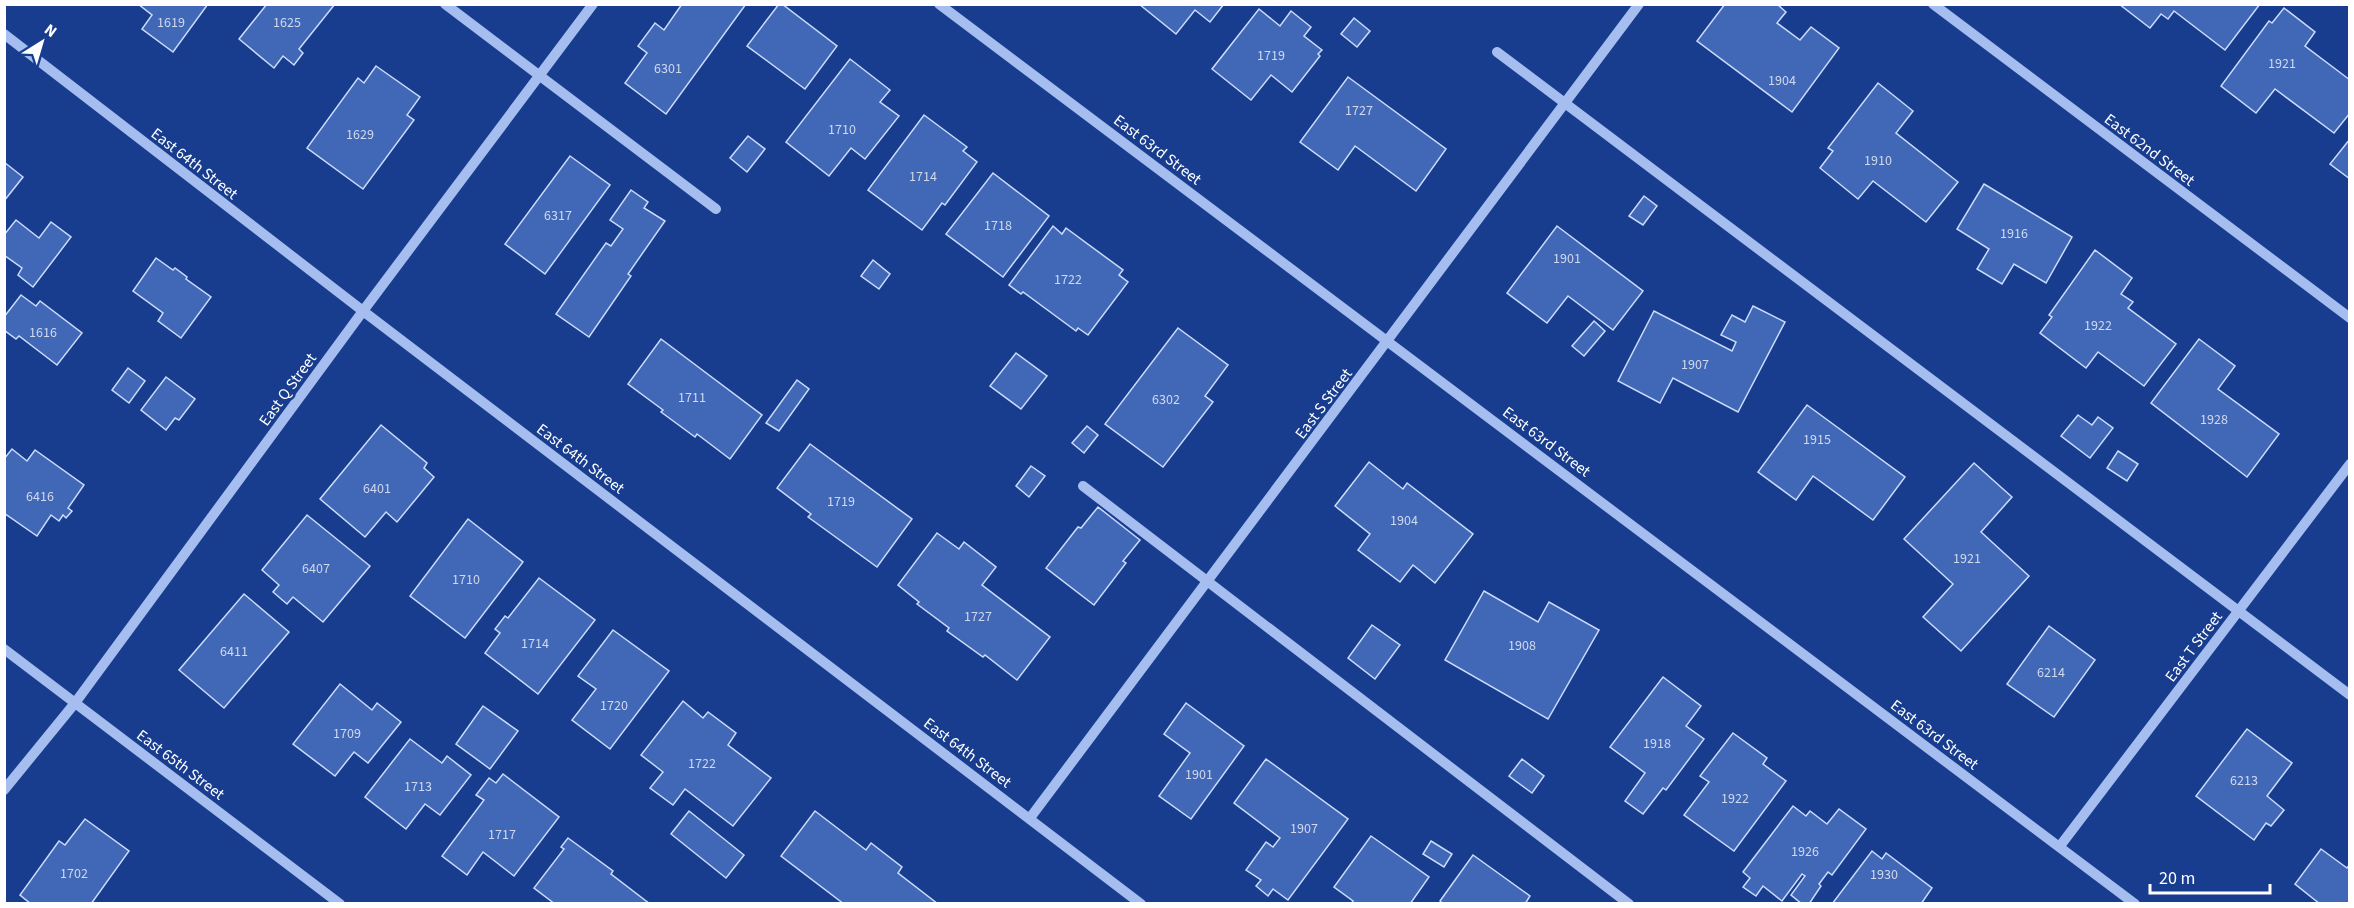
<svg xmlns="http://www.w3.org/2000/svg" width="2354" height="908" font-family="'Source Sans 3',sans-serif">
  <rect width="100%" height="100%" fill="#183d8f"/>
  <!-- building -->
  <g fill="#4167b7" stroke="#cbdbfb" stroke-width="1.5">
    <path d="M138,4H208L173,52L142,29L152,15Z"/>
    <path d="M267,4H335L299,49L303,53L294,65L283,56L274,68L239,39Z"/>
    <path d="M682,4H746L666,114L625,83L647,53L638,46L655,23L664,30Z"/>
    <path d="M779,4H782L837,46L805,89L747,46Z"/>
    <path d="M1139,4H1224L1210,22L1195,10L1176,34Z"/>
    <path d="M1725,4H1777L1786,12L1777,23L1800,40L1811,27L1839,48L1792,112L1697,41Z"/>
    <path d="M2119,4H2260L2225,50L2174,11L2168,19L2161,14L2150,28Z"/>
    <path d="M2284,8L2315,32L2305,46L2350,80V113L2334,133L2275,89L2256,113L2221,86L2269,21L2272,23Z"/>
    <path d="M1259,9L1280,26L1291,11L1311,27L1304,36L1322,50L1318,54L1320,56L1292,92L1271,75L1251,100L1212,69Z"/>
    <path d="M1354,18L1370,31L1357,47L1341,34Z"/>
    <path d="M850,59L890,90L880,102L899,116L865,159L851,148L829,176L786,142Z"/>
    <path d="M376,66L420,97L407,115L414,120L363,189L307,148L358,78L364,83Z"/>
    <path d="M1348,77L1446,149L1416,191L1355,146L1338,170L1300,142Z"/>
    <path d="M1878,83L1913,111L1896,133L1958,182L1926,222L1873,181L1858,199L1820,168L1833,151L1828,148Z"/>
    <path d="M924,115L967,147L963,151L977,162L945,205L942,203L922,230L868,190Z"/>
    <path d="M748,136L765,149L747,172L730,158Z"/>
    <path d="M2350,139V179L2330,164Z"/>
    <path d="M570,156L610,185L545,274L505,244Z"/>
    <path d="M4,162L23,177L4,201Z"/>
    <path d="M993,173L1049,216L1003,277L946,234Z"/>
    <path d="M1984,184L2072,237L2046,283L2014,264L2002,284L1977,269L1989,249L1957,229Z"/>
    <path d="M631,190L648,202L644,208L665,221L628,274L631,276L589,337L556,314L606,243L611,246L623,229L610,220Z"/>
    <path d="M1644,196L1657,206L1643,225L1629,216Z"/>
    <path d="M16,220L39,238L51,222L71,237L33,287L18,275L22,268L4,255V235Z"/>
    <path d="M1053,226L1062,234L1066,228L1123,270L1119,275L1128,282L1088,335L1078,328L1076,331L1023,292L1021,294L1009,285Z"/>
    <path d="M1557,226L1643,291L1613,330L1568,296L1547,323L1507,293Z"/>
    <path d="M2095,250L2132,278L2121,294L2133,302L2128,308L2176,344L2144,386L2098,352L2086,368L2040,333L2052,317L2049,315Z"/>
    <path d="M156,258L173,270L175,268L187,277L186,279L211,297L181,338L158,321L163,313L133,291Z"/>
    <path d="M873,260L890,274L879,289L861,276Z"/>
    <path d="M21,295L36,306L40,301L82,333L57,365L19,336L16,339L4,330V317Z"/>
    <path d="M1753,306L1785,322L1738,412L1673,378L1660,403L1618,381L1654,311L1732,351L1736,342L1721,335L1732,315L1745,322Z"/>
    <path d="M1594,321L1605,331L1584,356L1572,346Z"/>
    <path d="M1178,328L1228,365L1205,396L1213,402L1163,467L1105,424Z"/>
    <path d="M661,339L762,415L730,459L697,434L695,437L661,412L663,410L628,384Z"/>
    <path d="M2199,339L2235,366L2218,389L2279,434L2247,477L2151,403Z"/>
    <path d="M1016,353L1047,376L1021,409L990,386Z"/>
    <path d="M128,368L145,381L129,403L112,390Z"/>
    <path d="M166,377L195,399L179,420L175,418L166,430L141,410Z"/>
    <path d="M797,380L809,389L779,431L766,423Z"/>
    <path d="M1807,405L1905,477L1873,520L1813,476L1796,500L1758,472Z"/>
    <path d="M2078,415L2092,425L2098,417L2113,428L2090,458L2061,436Z"/>
    <path d="M381,425L427,463L424,468L434,477L397,522L386,512L365,537L320,499Z"/>
    <path d="M1087,426L1098,435L1084,453L1072,443Z"/>
    <path d="M810,444L912,519L877,567L808,517L811,514L777,488Z"/>
    <path d="M12,449L27,461L35,450L84,485L68,508L72,511L66,518L63,515L59,521L51,515L37,536L4,513V459Z"/>
    <path d="M2118,451L2138,464L2127,481L2107,468Z"/>
    <path d="M1369,462L1403,489L1407,483L1473,534L1435,583L1413,565L1400,582L1358,550L1370,534L1335,506Z"/>
    <path d="M1974,463L2012,497L1981,532L2029,576L1961,651L1923,617L1953,584L1904,539Z"/>
    <path d="M1031,466L1045,476L1029,497L1016,486Z"/>
    <path d="M1098,507L1140,540L1123,561L1126,563L1094,605L1046,568L1078,527L1081,528Z"/>
    <path d="M307,515L370,566L323,622L293,597L287,604L273,592L279,585L262,570Z"/>
    <path d="M468,519L523,562L465,638L410,596Z"/>
    <path d="M937,533L959,549L964,542L996,567L982,585L1050,637L1017,680L985,655L983,657L947,631L949,628L917,604L919,602L898,585Z"/>
    <path d="M539,578L595,620L538,694L485,653L500,633L495,629L505,616L508,618Z"/>
    <path d="M1484,591L1538,622L1549,602L1599,630L1548,719L1445,660Z"/>
    <path d="M244,594L289,632L224,708L179,670Z"/>
    <path d="M1372,625L1400,645L1375,679L1348,658Z"/>
    <path d="M2049,626L2095,660L2054,717L2007,684Z"/>
    <path d="M613,630L669,671L610,749L572,720L596,689L578,676Z"/>
    <path d="M1663,677L1701,706L1686,726L1704,739L1666,790L1663,788L1643,814L1625,801L1645,773L1610,747Z"/>
    <path d="M340,684L372,710L377,703L401,722L368,763L354,752L335,776L293,744Z"/>
    <path d="M683,701L703,718L708,712L736,733L728,745L771,778L733,826L685,789L673,805L650,788L663,772L641,755Z"/>
    <path d="M1186,703L1244,746L1191,819L1159,796L1190,753L1164,734Z"/>
    <path d="M483,706L518,731L490,769L456,744Z"/>
    <path d="M2247,729L2292,763L2267,796L2284,810L2271,826L2266,823L2254,840L2196,796Z"/>
    <path d="M1733,733L1767,758L1763,764L1786,781L1734,851L1684,815L1709,782L1700,776Z"/>
    <path d="M410,739L442,763L447,756L471,775L440,815L425,804L406,829L365,797Z"/>
    <path d="M1266,759L1348,819L1288,900L1273,889L1268,896L1256,886L1261,880L1246,870L1266,842L1273,847L1280,838L1234,803Z"/>
    <path d="M1522,759L1544,776L1532,793L1509,776Z"/>
    <path d="M503,774L559,817L514,876L483,852L467,875L442,856L484,800L476,795L489,778L496,783Z"/>
    <path d="M1793,806L1806,816L1810,811L1827,824L1839,809L1866,829L1832,875L1828,872L1819,884L1821,886L1809,904H1802L1791,895L1805,876L1802,874L1782,901L1763,886L1756,896L1743,887L1750,878L1743,872Z"/>
    <path d="M689,811L744,855L726,878L671,834Z"/>
    <path d="M815,811L866,850L871,843L902,867L898,873L938,904H844L781,856Z"/>
    <path d="M85,819L129,851L91,904H31L20,895L59,841L65,845Z"/>
    <path d="M1371,836L1429,877L1410,904H1351L1353,901L1334,887Z"/>
    <path d="M568,838L613,871L611,874L650,904H555L534,888L564,849L561,847Z"/>
    <path d="M1431,841L1452,854L1444,867L1423,854Z"/>
    <path d="M2321,849L2347,868L2350,864V904H2320L2295,884Z"/>
    <path d="M1872,851L1882,859L1886,853L1932,888L1921,904H1832Z"/>
    <path d="M1473,855L1530,896L1525,904H1443L1440,901Z"/>
  </g>
  <g fill="none" stroke-linecap="round" stroke-linejoin="round">
    <!-- minor -->
    <g stroke="#a5bdef" stroke-width="10">
      <path d="M445,4L716,209"/>
      <path d="M939,4L2135,904"/>
      <path d="M1933,4L2350,318"/>
      <path d="M4,34L363,311L1141,904"/>
      <path d="M1497,52L2350,695"/>
      <path d="M1083,486L1629,904"/>
      <path d="M4,649L340,904"/>
      <path d="M4,790L75,703L363,311L593,4"/>
      <path d="M1030,818L1639,4"/>
      <path d="M2060,846L2350,464"/>
    </g>
  </g>
  <g text-anchor="middle" stroke-width="5" stroke-linejoin="round" paint-order="stroke">
    <!-- number labels -->
    <g font-size="14" fill="#d0d9ed">
      <text x="171" y="27">1619</text>
      <text x="287" y="27">1625</text>
      <text x="1271" y="60">1719</text>
      <text x="2282" y="68">1921</text>
      <text x="668" y="73">6301</text>
      <text x="1782" y="85">1904</text>
      <text x="1359" y="115">1727</text>
      <text x="842" y="134">1710</text>
      <text x="360" y="139">1629</text>
      <text x="1878" y="165">1910</text>
      <text x="923" y="181">1714</text>
      <text x="558" y="220">6317</text>
      <text x="998" y="230">1718</text>
      <text x="2014" y="238">1916</text>
      <text x="1567" y="263">1901</text>
      <text x="1068" y="284">1722</text>
      <text x="2098" y="330">1922</text>
      <text x="43" y="337">1616</text>
      <text x="1695" y="369">1907</text>
      <text x="692" y="402">1711</text>
      <text x="1166" y="404">6302</text>
      <text x="2214" y="424">1928</text>
      <text x="1817" y="444">1915</text>
      <text x="377" y="493">6401</text>
      <text x="40" y="501">6416</text>
      <text x="841" y="506">1719</text>
      <text x="1404" y="525">1904</text>
      <text x="1967" y="563">1921</text>
      <text x="316" y="573">6407</text>
      <text x="466" y="584">1710</text>
      <text x="978" y="621">1727</text>
      <text x="535" y="648">1714</text>
      <text x="1522" y="650">1908</text>
      <text x="234" y="656">6411</text>
      <text x="2051" y="677">6214</text>
      <text x="614" y="710">1720</text>
      <text x="347" y="738">1709</text>
      <text x="1657" y="748">1918</text>
      <text x="702" y="768">1722</text>
      <text x="1199" y="779">1901</text>
      <text x="2244" y="785">6213</text>
      <text x="418" y="791">1713</text>
      <text x="1735" y="803">1922</text>
      <text x="1304" y="833">1907</text>
      <text x="502" y="839">1717</text>
      <text x="1805" y="856">1926</text>
      <text x="74" y="878">1702</text>
      <text x="1884" y="879">1930</text>
    </g>
    <!-- street labels -->
    <g font-size="16" fill="#fff" stroke="#183d8f">
      <text transform="translate(1158 149) rotate(37)" y="6">East 63rd Street</text>
      <text transform="translate(2150 149) rotate(37)" y="6">East 62nd Street</text>
      <text transform="translate(195 163) rotate(38)" y="6">East 64th Street</text>
      <text transform="translate(287 389) rotate(-54)" y="6">East Q Street</text>
      <text transform="translate(1323 403) rotate(-53)" y="6">East S Street</text>
      <text transform="translate(1547 441) rotate(37)" y="6">East 63rd Street</text>
      <text transform="translate(581 458) rotate(37)" y="6">East 64th Street</text>
      <text transform="translate(2193 646) rotate(-53)" y="6">East T Street</text>
      <text transform="translate(1935 734) rotate(37)" y="6">East 63rd Street</text>
      <text transform="translate(968 752) rotate(37)" y="6">East 64th Street</text>
      <text transform="translate(181 764) rotate(37)" y="6">East 65th Street</text>
    </g>
  </g>
  <!-- border -->
  <rect width="2354" height="908" fill="none" stroke="#ffffff" stroke-width="12"/>
  <!-- north arrow -->
  <g transform="translate(42 42) rotate(37)" stroke="#183d8f" stroke-width="4.5" paint-order="stroke">
  <path d="M0-4.5L10 22L0 15L-10 22Z" fill="#ffffff"/>
  <text y="-9" font-size="16" font-weight="bold" text-anchor="middle" fill="#ffffff">N</text>
  </g>
  <!-- scale -->
  <path d="M2150 884v9h120v-9" fill="none" stroke="#ffffff" stroke-width="3"/>
  <text x="2159" y="884" font-size="18" fill="#ffffff" stroke="#183d8f" stroke-width="4.5" paint-order="stroke">20 m</text>
</svg>
